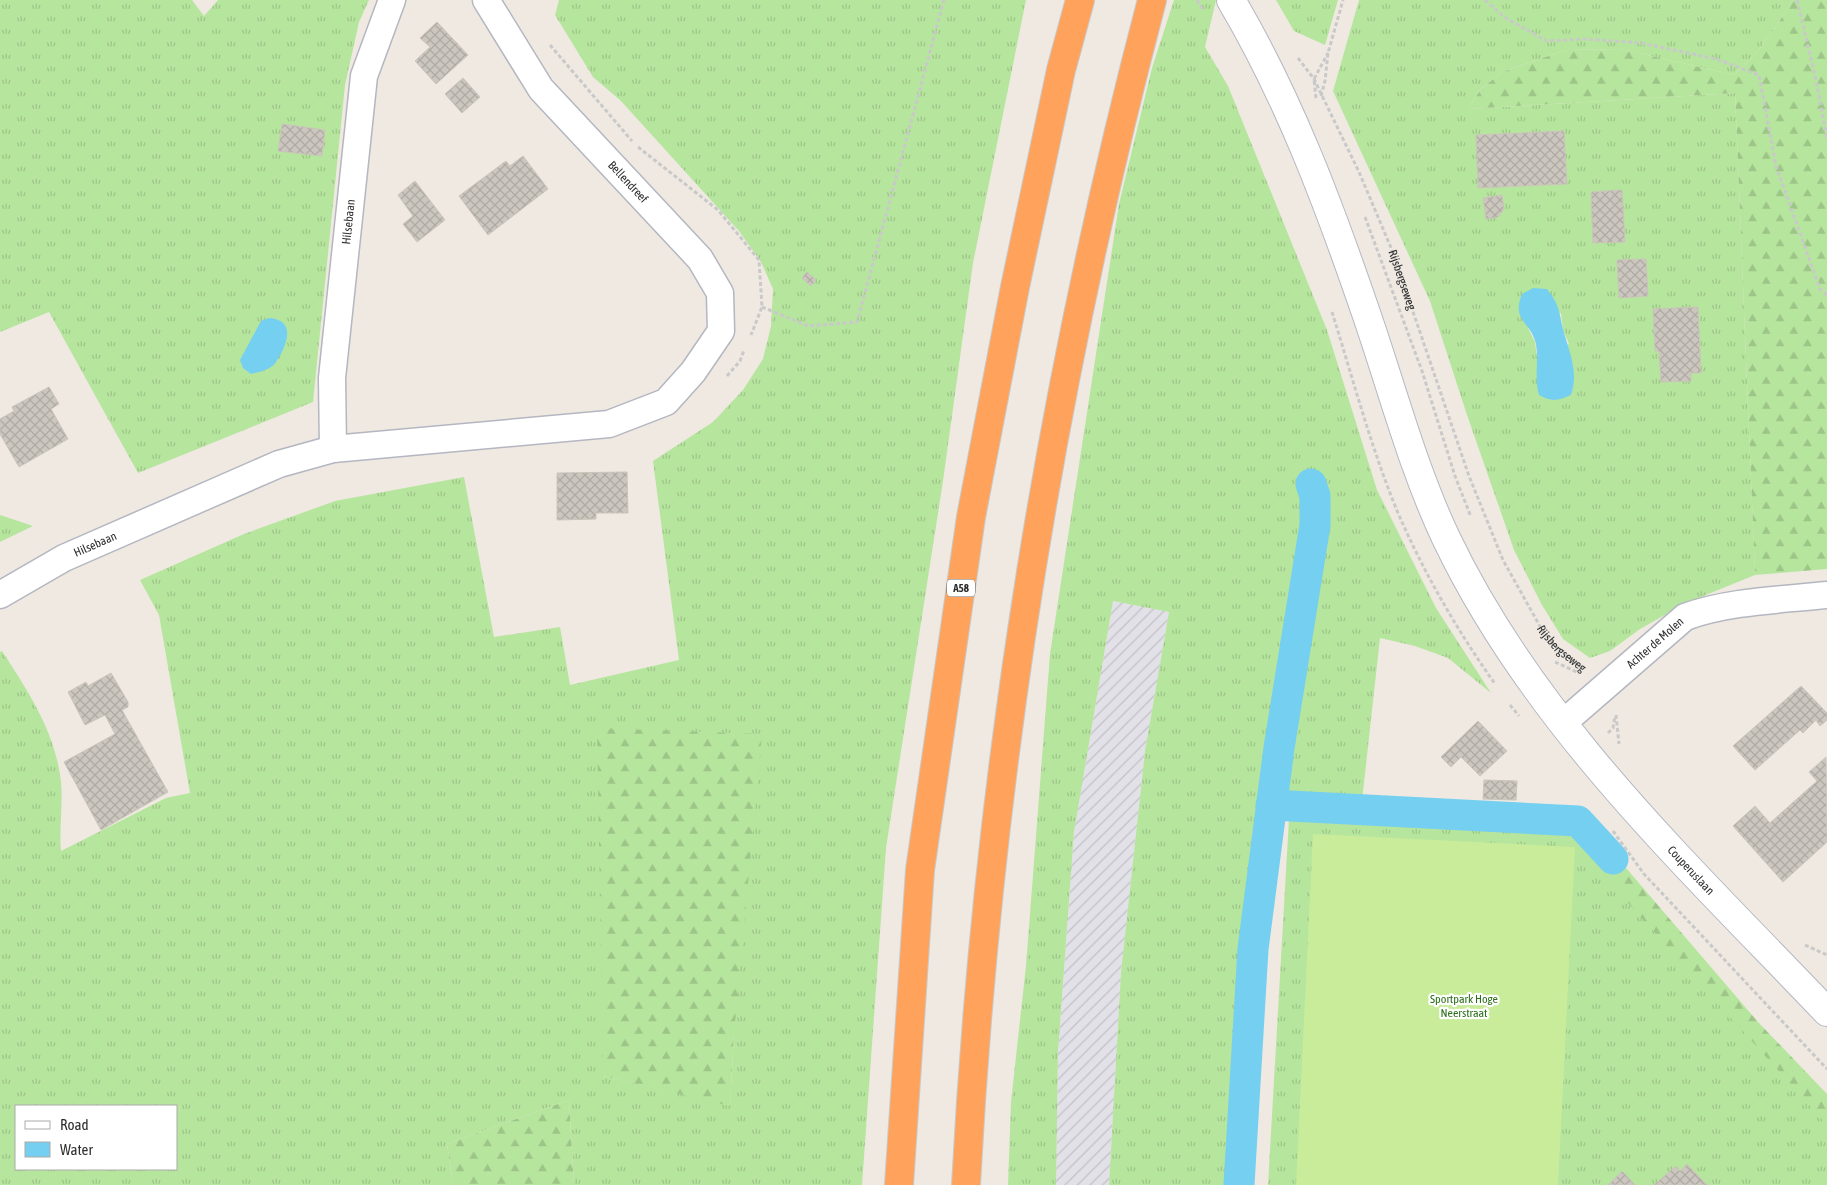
<svg xmlns="http://www.w3.org/2000/svg" width="1827" height="1185" font-family="'Asap Condensed',sans-serif">
  <defs>
    <pattern id="industrial-furrows" width="10" height="10" patternUnits="userSpaceOnUse" patternTransform="scale(1.25)"><rect width="10" height="10" fill="#e3e1e8"/><path d="M-1 1l2-2M0 10L10 0M9 11l2-2" fill="none" stroke="#c3c1c7"/></pattern>
    <pattern id="grass-tufts" width="24" height="20" patternUnits="userSpaceOnUse" patternTransform="scale(1.25)"><rect width="24" height="20" fill="#b6e59e"/><path d="M3 7l-1-3M5 7V3M7 7l1-3M15 17l-1-3M17 17v-4M19 17l1-3" fill="none" stroke="#9dc588"/></pattern>
    <pattern id="forest-firs" width="22" height="20" patternUnits="userSpaceOnUse" patternTransform="scale(1.25)"><rect width="22" height="20" fill="#b6e59e"/><path d="M5 1l3.5 6h-7zM16 11l3.5 6h-7z" fill="#9dc588"/></pattern>
    <pattern id="building-cross-hatch" width="8" height="8" patternUnits="userSpaceOnUse" patternTransform="scale(1.25)"><rect width="8" height="8" fill="#cbc7bf"/><path d="M0 0l8 8M0 8l8-8" fill="none" stroke="#afaba4"/></pattern>
  </defs>
  <rect width="100%" height="100%" fill="#efe9e1"/>
  <!-- industrial -->
  <path fill="url(#industrial-furrows)" d="M1113,601L1169,612L1145,751L1121,972L1109,1185H1056L1058,1052L1074,832Z"/>
  <!-- grass -->
  <g fill="url(#grass-tufts)" fill-rule="evenodd">
    <path d="M0,0H192L204,16L218,0H369L359,22L345,85L313,402L138,473L49,312L0,332Z"/>
    <path d="M559,0H1026L973,263L943,481L886,848L862,1185H574L569,1100L447,1144L453,1185H0V652L2,651C28,691 56,733 61,782C63,805 59,829 61,851L166,798L190,793L159,615L140,580L244,534L335,501L464,477L494,637L560,627L570,685L679,660L653,461L713,422L743,390L763,359L771,326L773,289L761,262L739,231L621,101L593,77L555,15ZM734,1034L730,1105L603,1076ZM16,1106H176V1169H16Z"/>
    <path d="M1174,0H1216L1205,47L1228,86L1327,330L1377,490L1436,608L1491,693L1448,658L1415,646L1380,638L1361,810L1261,805L1233,1185H1109L1121,972L1145,751L1169,612L1113,601L1074,832L1058,1052L1056,1185H1008L1011,1102L1026,966L1050,654L1119,204L1152,68Z"/>
    <path d="M1276,0H1338L1325,45L1294,31Z"/>
    <path d="M1359,0H1793C1776,27 1759,54 1734,75L1621,49L1566,50L1502,72L1481,89L1468,109L1735,93L1755,575L1686,603L1640,629L1610,651L1590,658L1563,639L1542,605L1514,550L1466,412L1430,301L1333,91ZM1561,313L1563,330L1569,344L1537,358L1535,342L1528,328Z"/>
    <path d="M0,515L33,526L0,542Z"/>
    <path d="M1289,819L1581,832L1827,1104V1185H1268Z"/>
  </g>
  <!-- forest -->
  <g fill="url(#forest-firs)">
    <path d="M1793,0H1827V569L1755,575L1735,93L1468,109L1481,89L1502,72L1566,50L1621,49L1734,75C1759,54 1776,27 1793,0Z"/>
    <path d="M597,728L762,734L734,1034L730,1106L603,1076Z"/>
    <path d="M1553,819H1584L1758,1022L1827,1094V1125Z"/>
    <path d="M569,1100L574,1185H453L447,1144Z"/>
  </g>
  <!-- pitch -->
  <path fill="#c9ec9a" d="M1313,834L1575,847L1558,1185H1296Z"/>
  <!-- water -->
  <g fill="#75cff0">
    <path d="M1533,288L1547,289C1559,304 1559,311 1563,329C1569,352 1579,371 1571,395C1557,401 1552,402 1539,395C1534,378 1539,361 1536,344C1531,321 1511,321 1522,294Z"/>
    <path d="M269,318C298,320 286,347 276,362C271,370 259,372 251,374L243,368L240,360L261,321Z"/>
  </g>
  <g fill="none" stroke-linecap="round" stroke-linejoin="round">
    <!-- canal -->
    <g stroke="#75cff0" stroke-width="31">
      <path d="M1271,805L1578,821L1613,859"/>
      <path d="M1239,1185L1253,949L1279,748L1315,525V496L1311,484"/>
    </g>
  </g>
  <!-- building -->
  <g fill="url(#building-cross-hatch)" stroke="#cbc5ba">
    <path d="M437,22L468,55L436,84L415,61L430,47L420,38Z"/>
    <path d="M463,78L480,97L462,113L445,94Z"/>
    <path d="M282,124L325,130L322,156L278,151Z"/>
    <path d="M1564,131L1567,184L1478,188L1476,135Z"/>
    <path d="M523,156L548,189L488,235L459,196L506,161L510,166Z"/>
    <path d="M415,181L445,220L417,242L403,224L413,216L398,195Z"/>
    <path d="M1622,190L1625,242L1593,243L1591,192Z"/>
    <path d="M1502,195L1504,209L1498,217L1486,219L1483,198Z"/>
    <path d="M1646,259L1648,296L1619,298L1617,260Z"/>
    <path d="M807,272L816,280L811,286L802,278Z"/>
    <path d="M1698,307L1701,373H1691V381L1661,382L1659,351H1655L1653,309Z"/>
    <path d="M49,387L59,404L51,409L68,439L19,467L0,434V419L14,411L12,407Z"/>
    <path d="M627,472L628,513H596V519L557,520V473Z"/>
    <path d="M111,673L128,702V707L122,710L168,792L101,830L64,762L115,734L105,715L85,725L68,692L86,682L88,686Z"/>
    <path d="M1801,686L1827,713V720L1820,726L1816,720L1803,733L1800,730L1755,770L1733,746Z"/>
    <path d="M1478,721L1507,751L1480,776L1461,757L1451,767L1441,757Z"/>
    <path d="M1826,757L1827,842L1783,882L1733,826L1755,806L1770,823L1817,781L1809,772Z"/>
    <path d="M1484,780L1517,781L1516,800L1483,799Z"/>
    <path d="M1687,1164L1707,1185H1654L1676,1166L1680,1171Z"/>
    <path d="M1622,1171L1635,1185H1608Z"/>
  </g>
  <g fill="none" stroke-linecap="round" stroke-linejoin="round">
    <!-- minor casing -->
    <g stroke="#b4b7c1" stroke-width="29">
      <g id="minor">
        <path id="s2" d="M333,449L332,378L364,76L392,0"/>
        <path id="s3" d="M0,595L64,558L279,464L333,449L609,424L666,402L693,372L721,331L720,293L700,259L541,89L486,0"/>
        <path id="s4" d="M1563,723L1685,617C1729,601 1780,600 1827,595"/>
      </g>
    </g>
    <!-- secondary casing -->
    <g stroke="#b4b7c1" stroke-width="30">
      <g id="secondary">
        <path id="s5" d="M1231,0C1289,98 1329,205 1366,313C1392,388 1412,466 1446,538C1534,723 1688,866 1827,1012"/>
      </g>
    </g>
    <!-- motorway casing -->
    <g stroke="#c9c9c9" stroke-width="30">
      <g id="motorway">
        <path d="M899,1185L920,870L971,517L1015,287L1061,70L1080,0"/>
        <path d="M966,1185C987,785 1050,387 1152,0"/>
      </g>
    </g>
    <!-- path -->
    <g stroke="#c9c9c9" stroke-width="3" stroke-dasharray="4 2.5" stroke-linecap="butt">
      <path d="M1197,0L1203,10"/>
      <path d="M1485,0L1504,17L1547,41L1585,39L1641,43L1716,59L1759,75L1776,166L1820,289L1827,295"/>
      <path d="M1797,0L1816,80L1827,139"/>
      <path d="M550,45L632,141"/>
      <path id="s1" d="M1298,58L1314,79L1359,172L1392,250L1469,476L1503,560L1542,630L1558,649L1584,669"/>
      <path d="M1321,96L1325,81L1328,53L1343,0"/>
      <path d="M1316,98L1314,79L1328,53"/>
      <path d="M638,147L718,210L759,260L762,307L751,335"/>
      <path d="M1365,217L1422,371L1455,476L1471,517"/>
      <path d="M762,307L808,326L857,322L944,0"/>
      <path d="M1332,312C1353,379 1371,448 1398,513C1424,573 1457,630 1495,684"/>
      <path d="M727,376L740,361L744,350"/>
      <path d="M1555,662L1579,673"/>
      <path d="M1510,705L1519,716"/>
      <path d="M1616,715L1619,744"/>
      <path d="M1608,733L1613,728L1615,716"/>
      <path d="M1613,831L1644,874L1827,1069"/>
      <path d="M1805,945L1827,955"/>
    </g>
    <!-- minor -->
    <use href="#minor" stroke="#fff" stroke-width="26"/>
    <!-- secondary -->
    <use href="#secondary" stroke="#fff" stroke-width="28"/>
    <!-- motorway -->
    <use href="#motorway" stroke="#ffa35c" stroke-width="28"/>
  </g>
  <g text-anchor="middle" stroke-width="4.5" stroke-linejoin="round" paint-order="stroke">
    <!-- shield labels -->
    <rect fill="#fff" stroke="#6d6d6d" stroke-width="1" x="947" y="579.5" width="28" height="17" rx="4"/>
    <g font-size="11" font-weight="bold" fill="#2e2e2e">
      <text x="961" y="592">A58</text>
    </g>
    <!-- street labels -->
    <g font-size="12" fill="#2e2e2e" stroke="#fff">
      <text transform="translate(628 182) rotate(47)" y="4">Bellendreef</text>
      <text dy="4" stroke="none"><textPath href="#s2" startOffset="228">Hilsebaan</textPath></text>
      <text dy="4" stroke="none"><textPath href="#s1" startOffset="246">Rijsbergseweg</textPath></text>
      <text dy="4" stroke="none"><textPath href="#s3" startOffset="108">Hilsebaan</textPath></text>
      <text dy="4" stroke="none"><textPath href="#s4" startOffset="122">Achter de Molen</textPath></text>
      <text dy="4" stroke="none"><textPath href="#s1" startOffset="651">Rijsbergseweg</textPath></text>
      <text dy="4" stroke="none"><textPath href="#s5" startOffset="995">Couperuslaan</textPath></text>
    </g>
    <!-- park labels -->
    <g font-size="12" fill="#2c6e1b" stroke="#fff">
      <text x="1464" y="1003">Sportpark Hoge<tspan x="1464" dy="14">Neerstraat</tspan></text>
    </g>
  </g>
  <!-- legend -->
  <rect x="15" y="1105" width="162" height="65" fill="#ffffff" stroke="#ababab"/>
  <rect x="25" y="1121" width="25" height="8" fill="#ffffff" stroke="#ababab"/>
  <text x="60" y="1130" font-size="15" fill="#2e2e2e">Road</text>
  <rect x="25" y="1142" width="25" height="15" fill="#75cff0" stroke="#ababab"/>
  <text x="60" y="1155" font-size="15" fill="#2e2e2e">Water</text>
</svg>
